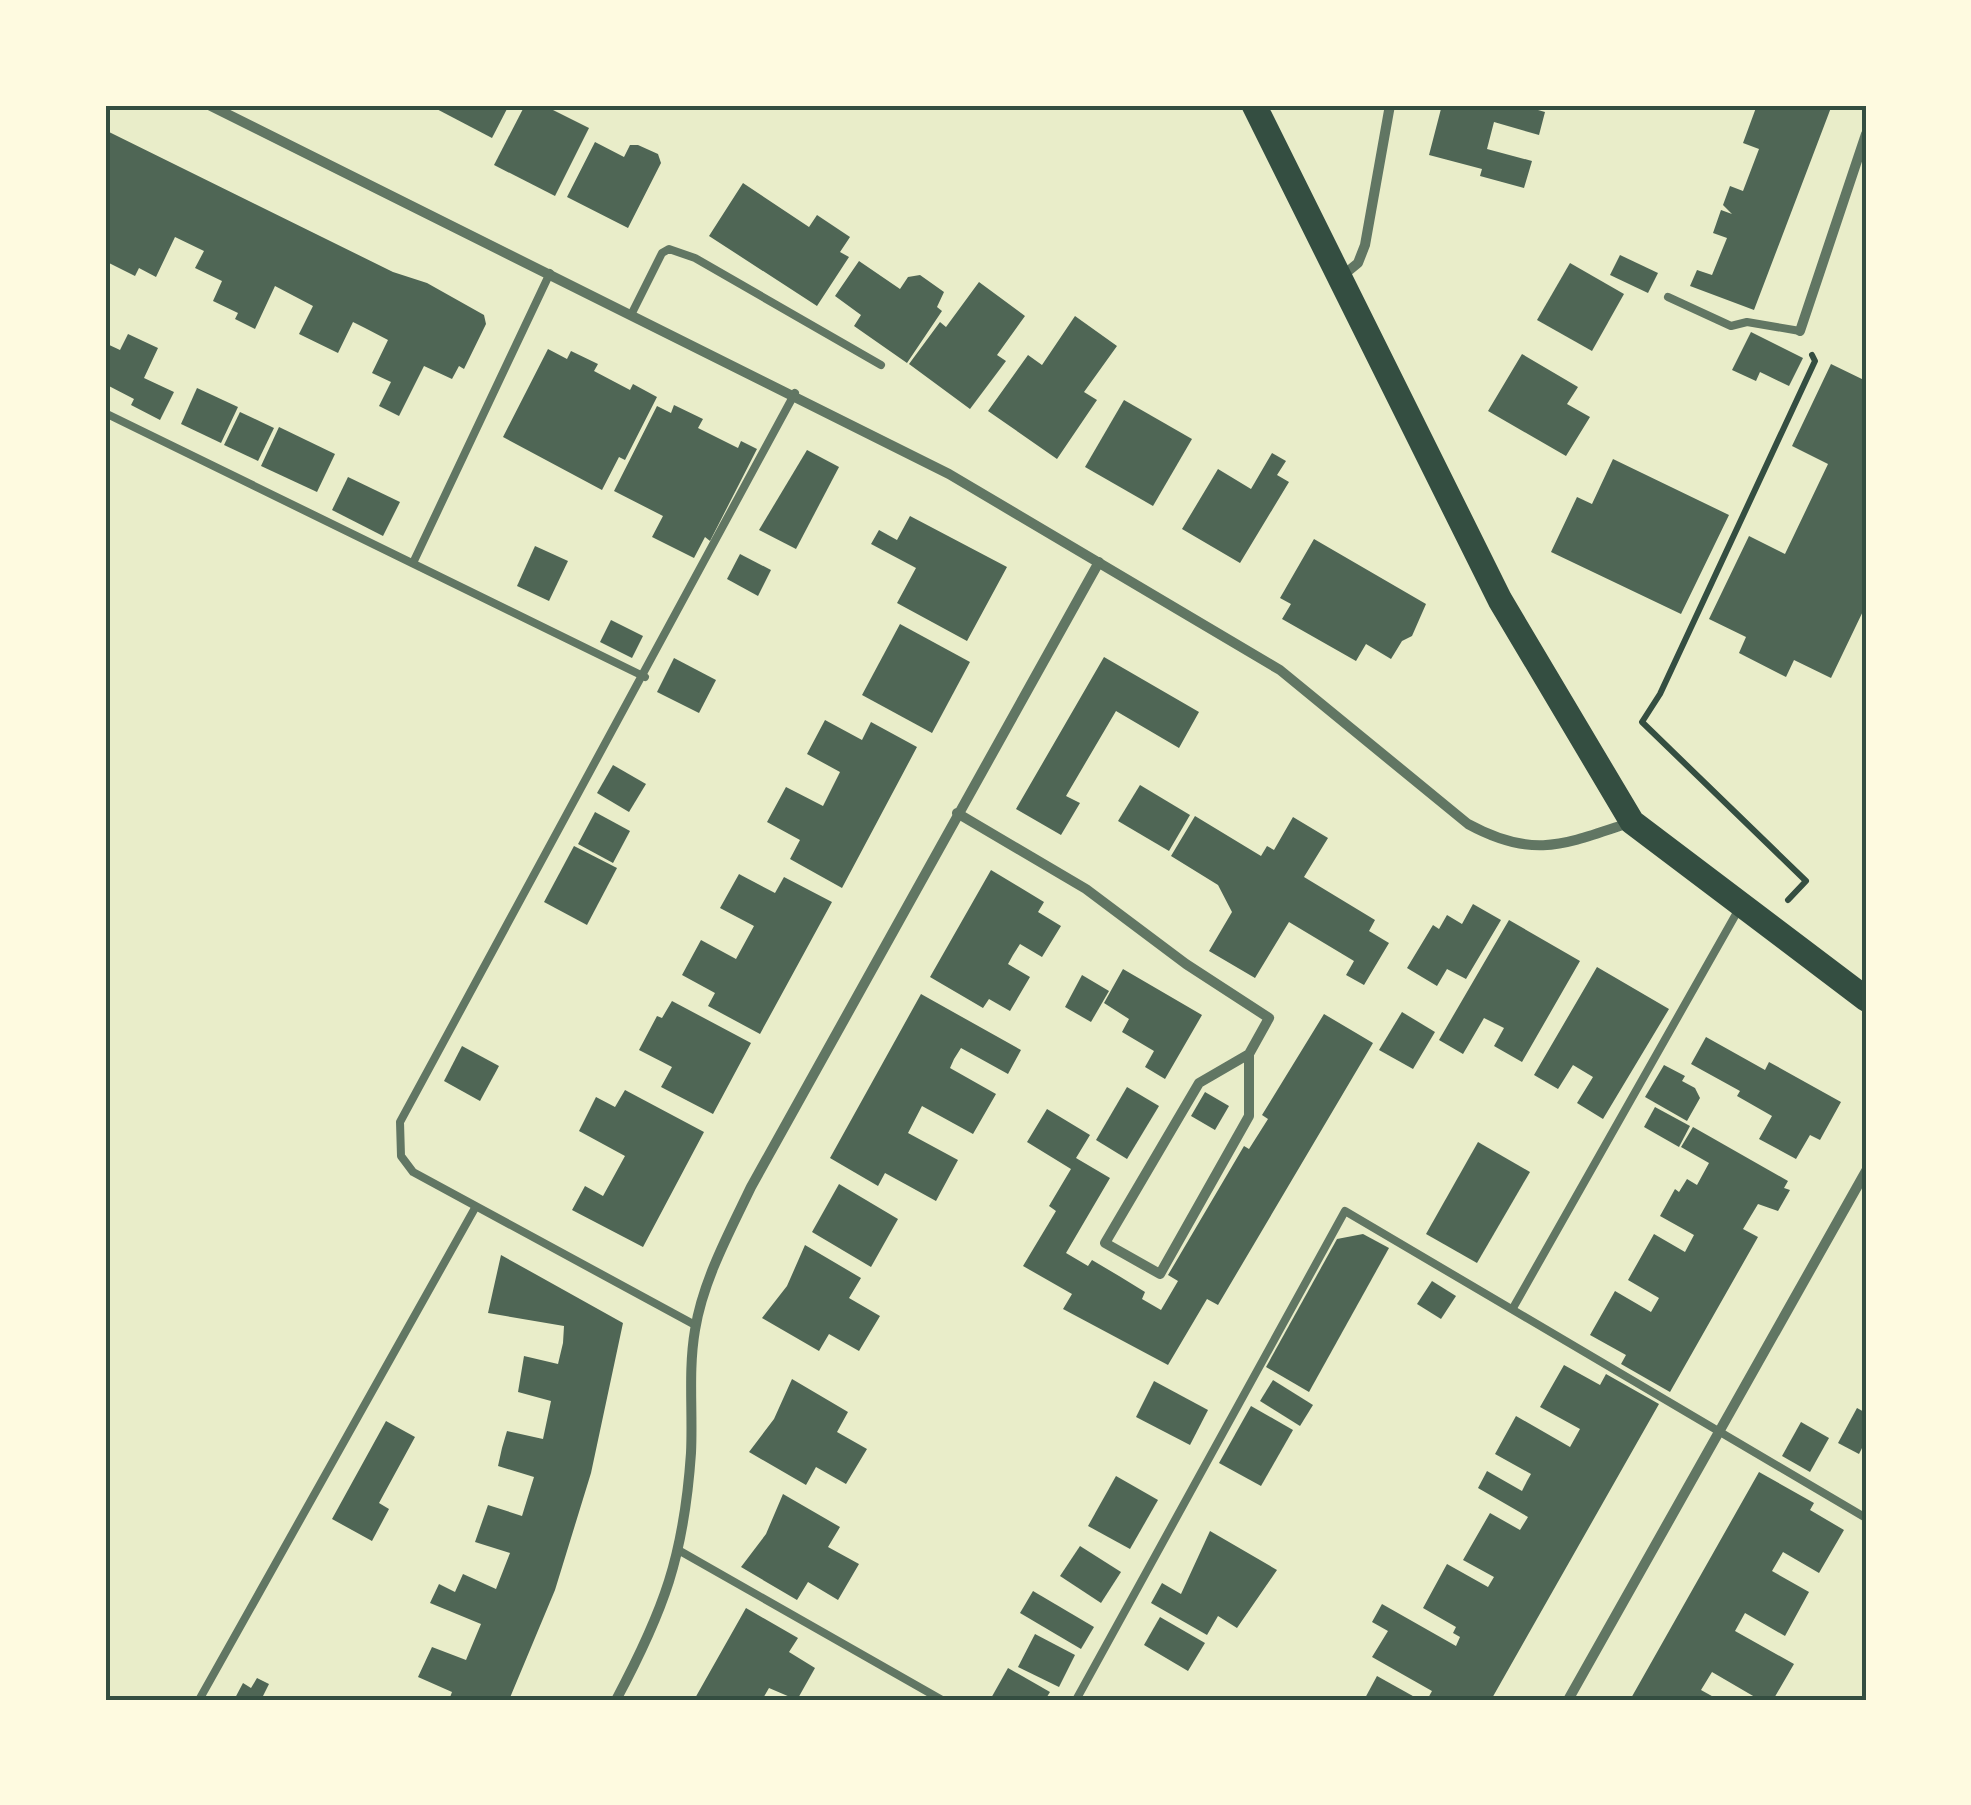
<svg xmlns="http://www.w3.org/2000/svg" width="1971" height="1805" font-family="'Fira Sans',sans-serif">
  <rect width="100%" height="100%" fill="#e9edc9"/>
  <!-- building -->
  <g fill="#4f6655">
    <path d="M429,105H509L492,138Z"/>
    <path d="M525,105H543L589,128L555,196L494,165Z"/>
    <path d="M1442,105H1521L1545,112L1539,135L1494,122L1487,149L1532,161L1524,188L1480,176L1482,169L1429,155Z"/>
    <path d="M1757,105H1832L1754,310L1690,286L1697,270L1712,275L1727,238L1713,233L1721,210L1732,214L1723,205L1730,186L1743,191L1759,149L1743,143Z"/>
    <path d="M105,130L393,272L427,283L484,315L486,324L464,369L459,366L452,379L424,366L399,416L379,406L391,382L372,373L388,340L365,328L353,322L338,353L299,334L313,306L275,286L255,329L235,319L238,313L213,301L222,281L195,268L204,251L175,237L156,277L139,268L135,276L105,261Z"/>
    <path d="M595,142L624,157L630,145H638L658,154L661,163L628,228L567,197Z"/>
    <path d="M743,183L809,227L817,215L850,237L840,252L849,257L817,306L709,236Z"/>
    <path d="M1620,255L1658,273L1648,293L1610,275Z"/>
    <path d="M859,261L900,289L908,277L920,275L944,292L937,307L942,311L907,363L854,326L861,315L835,296Z"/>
    <path d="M1570,263L1624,294L1592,351L1537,320Z"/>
    <path d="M979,282L1025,316L997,355L1006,361L970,409L909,364L940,322L946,327Z"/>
    <path d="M1075,316L1117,346L1084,392L1097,400L1057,459L988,411L1028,355L1042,365Z"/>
    <path d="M1751,332L1803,358L1789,386L1760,372L1756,381L1732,370Z"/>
    <path d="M128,334L158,348L144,378L174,392L160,420L131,405L134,399L105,384V343L120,350Z"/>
    <path d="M548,349L567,359L571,351L598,364L594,371L630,390L633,384L657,397L625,460L619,457L602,490L503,437Z"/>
    <path d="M1522,354L1578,387L1567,404L1590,417L1566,456L1488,411Z"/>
    <path d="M1831,364L1866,381V605L1831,678L1794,660L1786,677L1739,653L1746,637L1709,619L1749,536L1785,554L1828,464L1792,446Z"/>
    <path d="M197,388L238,407L221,443L181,424Z"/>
    <path d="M1124,400L1192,439L1153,506L1085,467Z"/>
    <path d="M674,405L703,419L698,428L738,448L741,441L757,449L710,541L705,537L694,558L652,537L663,516L614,491L657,406L671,413Z"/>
    <path d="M240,412L274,428L258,461L224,445Z"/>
    <path d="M279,427L335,454L317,492L261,466Z"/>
    <path d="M807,450L839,467L796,549L759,530Z"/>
    <path d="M1272,453L1286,461L1277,475L1289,482L1240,563L1182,529L1218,469L1251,489Z"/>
    <path d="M1613,459L1729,515L1681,614L1551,552L1577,497L1592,504Z"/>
    <path d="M348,477L400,502L383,536L332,510Z"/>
    <path d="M910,516L1007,567L967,641L897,603L916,568L871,544L879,530L897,540Z"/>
    <path d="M1314,539L1426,604L1412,636L1402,641L1391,659L1366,644L1356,661L1282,619L1291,604L1280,598Z"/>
    <path d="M535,546L568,561L549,601L517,586Z"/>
    <path d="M740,554L771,570L758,596L727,579Z"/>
    <path d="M611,620L643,636L632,658L600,642Z"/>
    <path d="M900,624L970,662L932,733L862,695Z"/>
    <path d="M1104,657L1199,712L1179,748L1116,711L1066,796L1080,803L1061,835L1016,809Z"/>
    <path d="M674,658L716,680L699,713L657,692Z"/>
    <path d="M825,720L862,740L871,722L917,747L842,888L790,859L800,840L767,822L786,787L823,806L840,772L807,754Z"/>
    <path d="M613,765L646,784L629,812L597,793Z"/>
    <path d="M1140,785L1190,815L1169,851L1118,821Z"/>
    <path d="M595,812L630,831L613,863L578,844Z"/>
    <path d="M1195,816L1261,856L1267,846L1274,850L1293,817L1328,838L1304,877L1375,920L1369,931L1389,943L1364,985L1346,975L1354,961L1289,922L1255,978L1209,951L1232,912L1218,885L1171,856Z"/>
    <path d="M574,846L617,868L587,925L544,902Z"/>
    <path d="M991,870L1044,902L1038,912L1061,926L1042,957L1020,944L1013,955L1008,964L1030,977L1010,1011L989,999L983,1008L930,977Z"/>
    <path d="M739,874L775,893L784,877L832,902L760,1034L708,1006L715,993L682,975L701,940L736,959L754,926L720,908Z"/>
    <path d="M1473,904L1501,920L1466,979L1447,969L1437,986L1407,968L1433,925L1439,929L1447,915L1462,924Z"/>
    <path d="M1509,920L1580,961L1522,1062L1494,1046L1504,1028L1484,1018L1463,1054L1439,1040Z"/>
    <path d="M1597,967L1669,1009L1603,1119L1577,1103L1593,1077L1573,1065L1558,1089L1534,1075Z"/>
    <path d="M1123,969L1202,1015L1165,1079L1145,1067L1154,1051L1122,1032L1129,1019L1104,1003Z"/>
    <path d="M1082,975L1109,991L1091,1022L1065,1007Z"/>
    <path d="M921,994L1021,1050L1008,1074L961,1048L954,1059L950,1068L996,1094L973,1134L922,1106L908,1133L958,1160L936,1201L885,1173L878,1186L830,1158Z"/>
    <path d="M672,1001L751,1043L713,1114L661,1087L672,1067L639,1050L657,1016L662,1018Z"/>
    <path d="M1402,1012L1435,1032L1413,1069L1379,1050Z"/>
    <path d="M1324,1014L1373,1043L1218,1305L1207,1299L1168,1365L1063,1309L1072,1294L1023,1266L1056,1211L1049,1206L1071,1169L1027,1142L1047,1109L1090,1135L1076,1158L1110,1178L1066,1253L1088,1266L1092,1260L1119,1276L1145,1292L1142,1299L1161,1310L1178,1281L1168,1275L1244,1146L1249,1149L1268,1119L1262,1115Z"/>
    <path d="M1706,1037L1765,1070L1769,1062L1841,1102L1820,1140L1810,1135L1796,1159L1759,1139L1772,1116L1737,1096L1740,1091L1691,1064Z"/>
    <path d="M462,1046L499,1066L480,1101L444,1081Z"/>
    <path d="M1664,1065L1685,1076L1682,1081L1695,1088L1700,1098L1687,1121L1645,1097Z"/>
    <path d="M1127,1087L1159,1106L1127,1159L1096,1140Z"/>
    <path d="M625,1090L704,1132L643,1247L572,1210L585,1186L603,1196L625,1156L579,1131L596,1097L615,1107Z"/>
    <path d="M1205,1092L1229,1106L1215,1130L1191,1116Z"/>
    <path d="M1655,1107L1690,1126L1679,1147L1644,1127Z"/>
    <path d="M1693,1127L1788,1181L1784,1188L1790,1190L1778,1211L1758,1204L1743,1229L1758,1237L1670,1392L1621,1364L1626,1355L1590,1335L1615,1291L1651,1312L1659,1298L1628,1280L1654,1234L1685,1252L1694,1235L1660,1216L1675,1189L1679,1192L1687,1179L1697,1185L1709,1163L1681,1147Z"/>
    <path d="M1478,1142L1530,1172L1477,1263L1426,1234Z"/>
    <path d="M839,1184L898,1219L871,1267L812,1232Z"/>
    <path d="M1363,1234L1389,1248L1309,1392L1266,1367L1337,1239Z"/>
    <path d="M805,1245L861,1278L849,1298L880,1316L859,1351L829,1334L819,1351L762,1318L787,1286Z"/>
    <path d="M501,1255L623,1323L591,1473L555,1590L509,1700H449L452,1692L418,1677L432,1647L466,1660L481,1624L430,1603L439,1584L455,1592L463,1574L496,1589L510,1553L475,1542L488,1505L522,1516L534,1477L498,1466L502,1448L507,1431L543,1439L551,1401L518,1392L524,1356L558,1364L563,1343L564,1326L488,1313Z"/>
    <path d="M1432,1281L1456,1296L1441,1319L1417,1304Z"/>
    <path d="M1564,1365L1600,1385L1606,1374L1659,1404L1491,1700H1427L1432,1691L1372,1657L1388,1631L1372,1622L1382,1604L1456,1646L1460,1637L1453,1633L1456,1627L1423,1608L1447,1564L1488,1587L1494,1577L1463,1560L1490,1513L1520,1530L1528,1517L1478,1488L1487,1471L1522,1491L1527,1481L1531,1474L1495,1454L1516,1416L1570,1447L1580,1429L1540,1407Z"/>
    <path d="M792,1379L848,1412L837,1432L867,1449L846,1484L816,1467L806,1485L749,1452L774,1419Z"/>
    <path d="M1273,1380L1313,1405L1300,1426L1260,1401Z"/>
    <path d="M1154,1381L1208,1410L1190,1445L1136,1417Z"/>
    <path d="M1251,1406L1293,1430L1261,1486L1219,1463Z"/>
    <path d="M1857,1408L1866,1413V1440L1859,1454L1838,1443Z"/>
    <path d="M386,1421L415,1437L379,1503L389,1509L372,1541L332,1519Z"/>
    <path d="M1801,1422L1829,1438L1810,1472L1782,1456Z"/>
    <path d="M1759,1472L1814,1503L1810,1510L1844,1530L1819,1573L1783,1552L1772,1571L1809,1592L1785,1636L1745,1613L1735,1631L1794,1664L1773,1700H1760L1712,1672L1701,1690L1719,1700H1630Z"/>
    <path d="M1116,1476L1158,1500L1130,1549L1088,1526Z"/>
    <path d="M783,1494L840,1527L828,1547L859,1564L838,1600L808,1582L797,1600L741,1567L766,1534Z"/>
    <path d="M1210,1531L1277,1570L1237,1628L1218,1616L1207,1635L1151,1603L1162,1583L1181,1594Z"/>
    <path d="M1080,1546L1121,1572L1101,1603L1060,1576Z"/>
    <path d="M1033,1591L1094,1627L1081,1649L1020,1613Z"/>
    <path d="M746,1608L798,1638L789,1652L815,1668L797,1700L769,1688L762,1700H694Z"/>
    <path d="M1160,1617L1205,1643L1188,1671L1144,1645Z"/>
    <path d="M1035,1634L1075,1655L1059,1687L1018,1667Z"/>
    <path d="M1008,1668L1050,1692L1045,1700H990Z"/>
    <path d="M1377,1676L1420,1700H1364Z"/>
    <path d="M257,1678L269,1684L261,1700H234L243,1683L251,1688Z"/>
  </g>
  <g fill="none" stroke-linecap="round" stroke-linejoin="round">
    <!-- path -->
    <path stroke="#344e41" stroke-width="6" d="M1788,900L1806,881L1642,722L1660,694L1815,361L1812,355"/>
    <!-- service -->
    <g stroke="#617663" stroke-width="8">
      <path d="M1668,297L1731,326L1747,322L1800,331"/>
      <path d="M632,313L662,253L669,249L695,258L881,365"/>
      <path d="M105,413L645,677"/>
      <path d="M413,563L550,273"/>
      <path d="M1513,1308L1740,907"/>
      <path d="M695,1325L413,1172L401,1156L400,1122L795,393"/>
      <path d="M680,1551L942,1700"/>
      <path d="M199,1700L475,1208"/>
      <path d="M1076,1700L1345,1211L1866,1518"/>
    </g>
    <!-- minor -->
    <g stroke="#617663" stroke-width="10">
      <path d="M209,105L949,474L1280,670L1468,824C1534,860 1565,844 1632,822"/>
      <path d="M1341,277L1358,263L1365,245L1390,105"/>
      <path d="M1800,331L1866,134"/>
      <path d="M957,813L1086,889L1186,964L1269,1018L1249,1054L1199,1083L1105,1243L1160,1274L1249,1116V1054"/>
      <path d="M616,1700C664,1610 684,1556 691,1453C693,1412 688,1371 695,1330C703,1280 730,1231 751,1187L1099,562"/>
      <path d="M1568,1700L1866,1171"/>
    </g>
    <!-- primary -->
    <path stroke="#344e41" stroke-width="25" d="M1254,105L1500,600L1632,822L1866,999"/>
  </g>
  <!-- border -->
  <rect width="1971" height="1805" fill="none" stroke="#fefae0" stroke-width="215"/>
  <rect x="108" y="108" width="1756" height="1590" fill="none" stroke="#344e41" stroke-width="4"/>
</svg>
